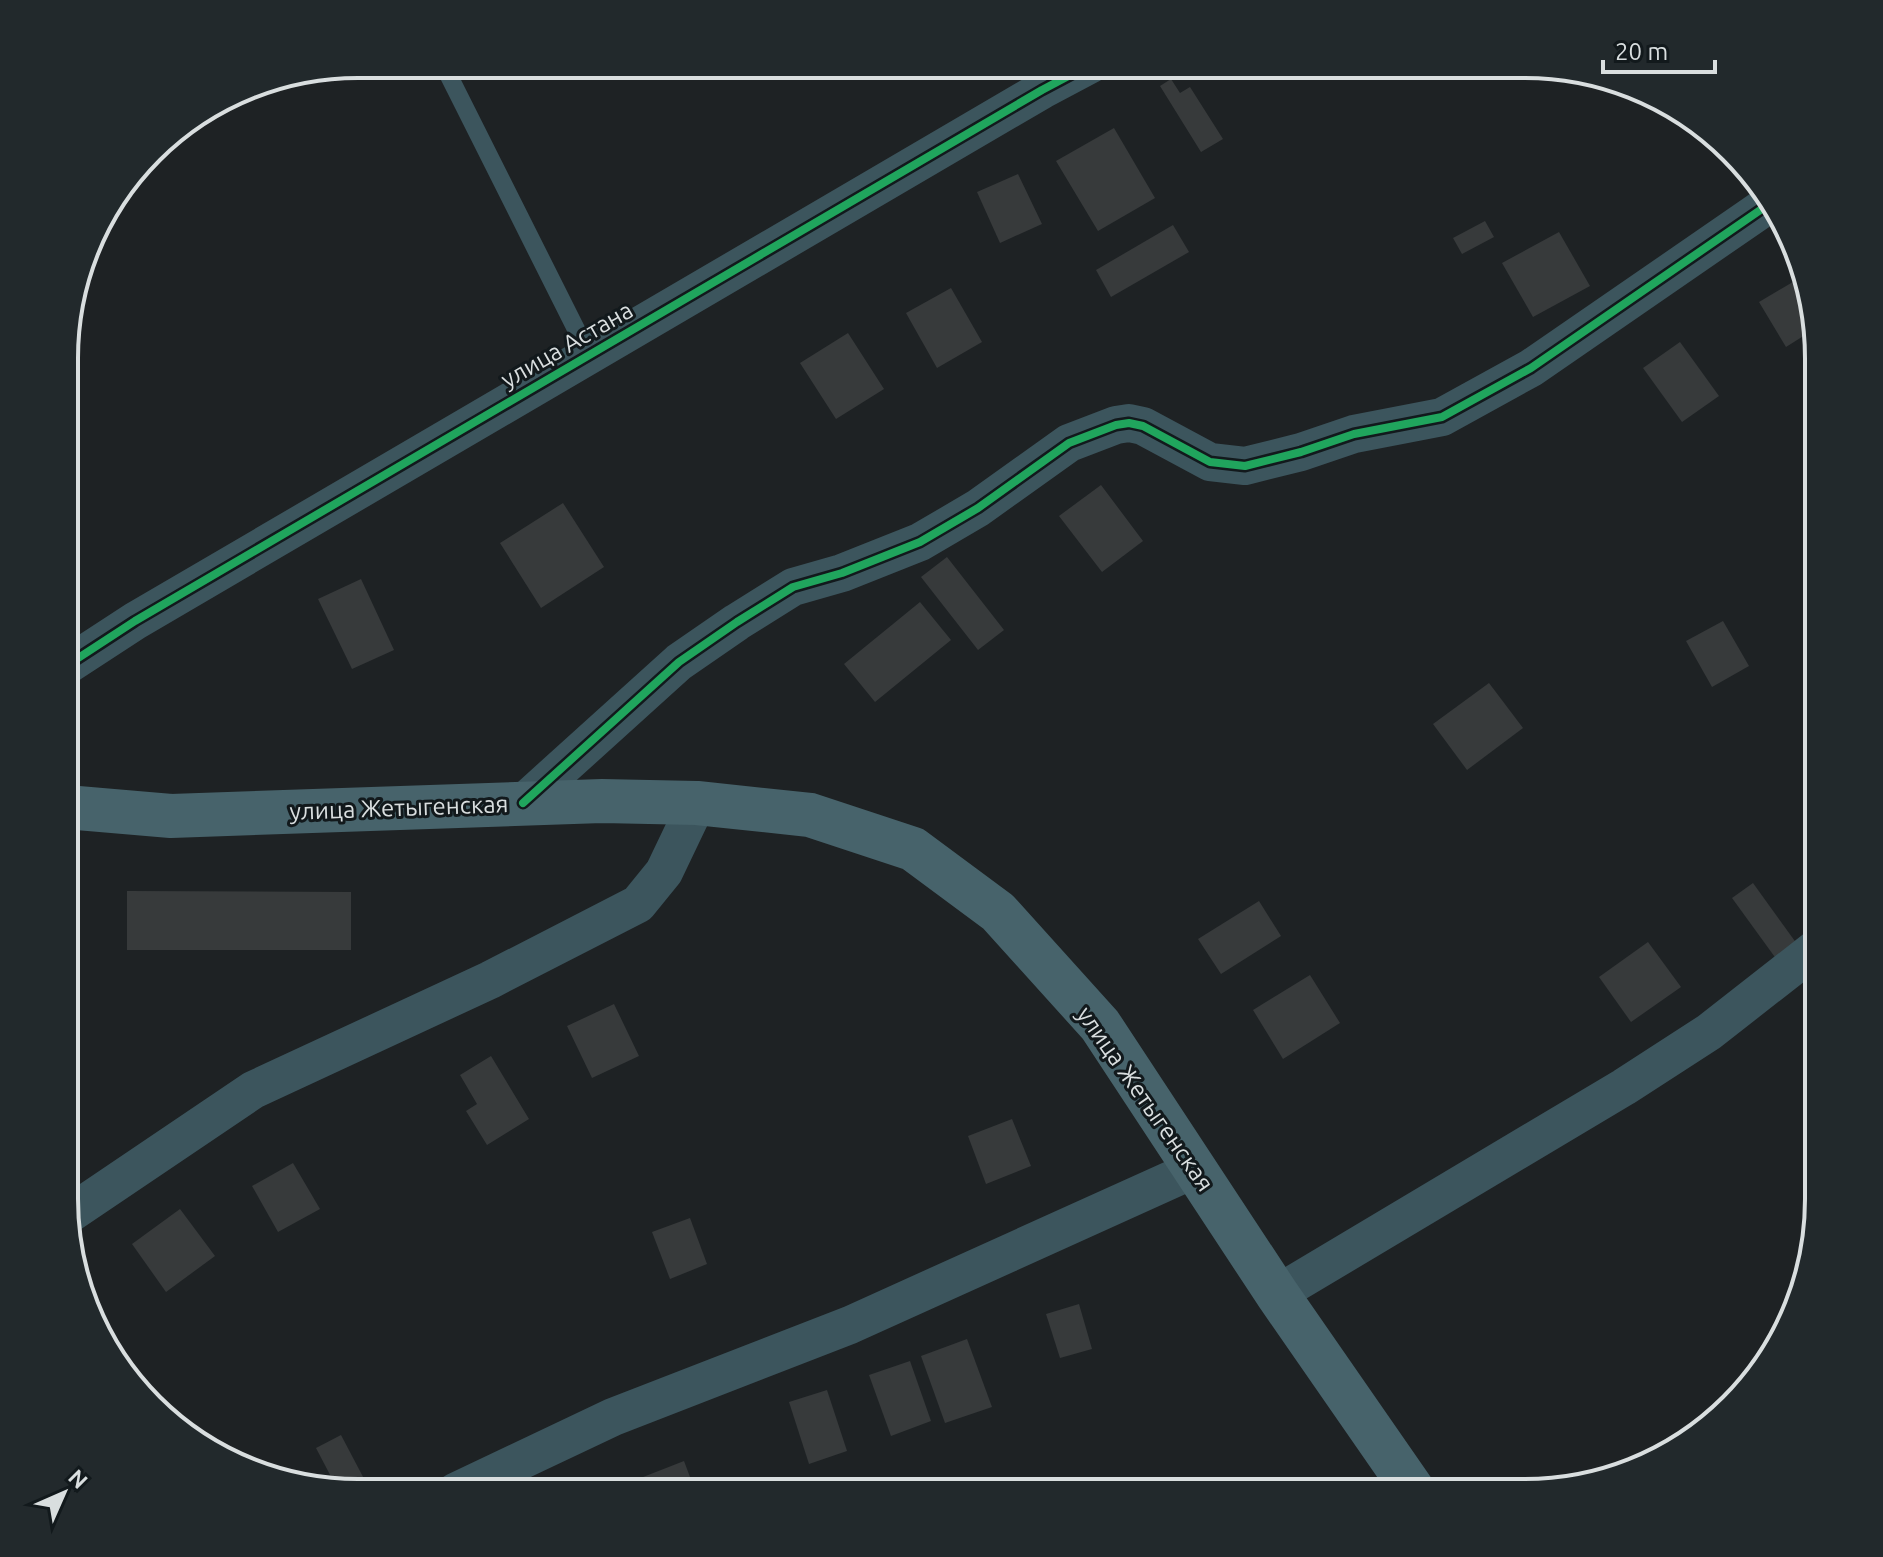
<svg xmlns="http://www.w3.org/2000/svg" width="1883" height="1557" font-family="Ubuntu,sans-serif">
  <rect width="100%" height="100%" fill="#1e2224"/>
  <!-- building -->
  <g fill="#373a3b">
    <path d="M1171,79L1180,93L1190,87L1223,139L1201,152L1160,86Z"/>
    <path d="M1114,128L1155,198L1098,231L1056,161Z"/>
    <path d="M1018,174L1042,224L1000,243L977,192Z"/>
    <path d="M1485,221L1494,237L1462,254L1453,238Z"/>
    <path d="M1173,225L1189,252L1111,297L1096,270Z"/>
    <path d="M1559,232L1590,286L1533,317L1502,263Z"/>
    <path d="M1803,276L1813,330L1786,347L1759,302Z"/>
    <path d="M951,288L982,342L937,368L906,313Z"/>
    <path d="M848,333L884,389L836,419L800,363Z"/>
    <path d="M1680,342L1719,396L1682,422L1643,368Z"/>
    <path d="M1101,485L1143,541L1102,572L1059,516Z"/>
    <path d="M563,503L604,567L541,608L500,543Z"/>
    <path d="M947,557L1004,630L978,650L921,577Z"/>
    <path d="M361,579L394,650L352,669L318,599Z"/>
    <path d="M920,602L951,640L875,702L844,664Z"/>
    <path d="M1723,621L1749,666L1712,687L1686,641Z"/>
    <path d="M1489,683L1523,728L1467,770L1433,724Z"/>
    <path d="M1753,883L1797,944L1777,960L1732,898Z"/>
    <path d="M127,891L351,892V950H127Z"/>
    <path d="M1259,901L1281,936L1221,974L1198,939Z"/>
    <path d="M1648,942L1681,987L1631,1022L1599,977Z"/>
    <path d="M1310,975L1340,1023L1283,1059L1253,1010Z"/>
    <path d="M614,1004L639,1056L592,1078L567,1026Z"/>
    <path d="M491,1056L529,1119L487,1145L466,1111L477,1104L460,1075Z"/>
    <path d="M1012,1119L1031,1166L986,1184L968,1136Z"/>
    <path d="M293,1163L320,1209L278,1232L252,1186Z"/>
    <path d="M180,1209L215,1256L166,1292L132,1244Z"/>
    <path d="M690,1218L707,1264L670,1279L652,1232Z"/>
    <path d="M1079,1304L1092,1349L1060,1358L1046,1314Z"/>
    <path d="M967,1339L992,1407L945,1423L921,1356Z"/>
    <path d="M910,1361L931,1421L891,1436L869,1375Z"/>
    <path d="M827,1390L847,1451L809,1464L789,1402Z"/>
    <path d="M341,1435L371,1492H339L316,1448Z"/>
    <path d="M684,1461L696,1493H643L638,1479Z"/>
  </g>
  <g fill="none" stroke-linecap="round" stroke-linejoin="round">
    <!-- lane -->
    <path stroke="#3c555d" stroke-width="18" d="M443,64L589,355"/>
    <!-- street -->
    <g stroke="#3c555d" stroke-width="38">
      <path d="M66,666L135,621L1042,90L1091,64"/>
      <path d="M523,803L679,662L737,622L793,587L842,573L920,542L978,508L1069,443L1116,425L1129,423L1143,426L1210,462L1245,466L1301,452L1354,434L1442,417L1531,368L1769,204"/>
      <path d="M65,1217L253,1090L490,980L638,904L664,872L697,803"/>
      <path d="M1277,1294L1624,1087L1709,1032L1819,946"/>
      <path d="M455,1492L613,1417L850,1325L1195,1169"/>
    </g>
    <!-- secondary -->
    <path stroke="#47636b" stroke-width="44" d="M66,807L171,816L602,801L697,803L810,815L913,849L998,912L1100,1025L1277,1294L1415,1493"/>
    <!-- cycleway casing -->
    <g stroke="#12191c" stroke-width="13">
      <g id="cycleway">
        <path d="M66,666L135,621L1042,90L1091,64"/>
        <path d="M523,803L679,662L737,622L793,587L842,573L920,542L978,508L1069,443L1116,425L1129,423L1143,426L1210,462L1245,466L1301,452L1354,434L1442,417L1531,368L1769,204"/>
      </g>
    </g>
    <!-- cycleway -->
    <use href="#cycleway" stroke="#20a55d" stroke-width="8"/>
  </g>
  <g text-anchor="middle" stroke-width="6" stroke-linejoin="round" paint-order="stroke">
    <!-- street labels -->
    <g font-size="24" fill="#d9dedf" stroke="#12191c">
      <text transform="translate(567 345) rotate(-30)" y="8">улица Астана</text>
      <text transform="translate(399 808) rotate(-2)" y="8">улица Жетыгенская</text>
      <text transform="translate(1145 1099) rotate(55)" y="8">улица Жетыгенская</text>
    </g>
  </g>
  <!-- crop -->
  <path d="M0 0H1883V1557H0ZM358 78H1525A280 280 0 0 1 1805 358V1199A280 280 0 0 1 1525 1479H358A280 280 0 0 1 78 1199V358A280 280 0 0 1 358 78Z" fill="#22292c" fill-rule="evenodd"/>
  <path fill="none" stroke="#d9dedf" stroke-width="4" d="M358 78H1525A280 280 0 0 1 1805 358V1199A280 280 0 0 1 1525 1479H358A280 280 0 0 1 78 1199V358A280 280 0 0 1 358 78Z"/>
  <!-- north arrow -->
  <g transform="translate(64 1493) rotate(45)" stroke="#12191c" stroke-width="6" paint-order="stroke">
  <path d="M0-6L14 30L0 20L-14 30Z" fill="#d9dedf"/>
  <text y="-12" font-size="22" font-weight="bold" text-anchor="middle" fill="#d9dedf">N</text>
  </g>
  <!-- scale -->
  <path d="M1603 60v12h112v-12" fill="none" stroke="#d9dedf" stroke-width="4"/>
  <text x="1615" y="60" font-size="24" fill="#d9dedf" stroke="#12191c" stroke-width="6" paint-order="stroke">20 m</text>
</svg>
